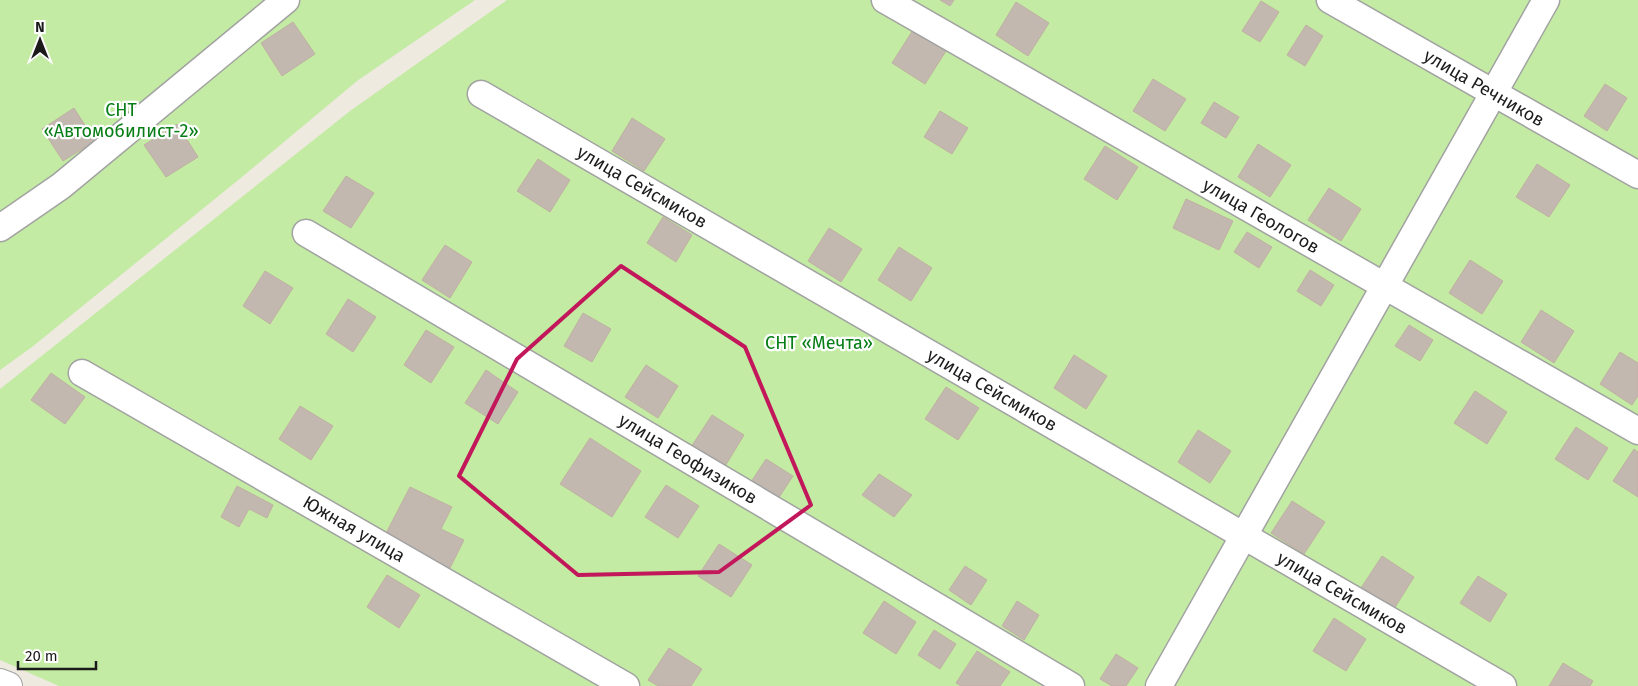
<svg xmlns="http://www.w3.org/2000/svg" width="1638" height="686" font-family="'Fira Sans',sans-serif">
  <rect width="100%" height="100%" fill="#eeeae0"/>
  <!-- grass -->
  <g fill="#c3eba3">
    <path d="M0,0H475L357,81L242,177L32,347L0,370Z"/>
    <path d="M507,0H1638V686H59L0,660V389L350,111Z"/>
  </g>
  <!-- building -->
  <g fill="#c2b8b0" stroke="#c0b0a2">
    <path d="M940,0H954L950,6Z"/>
    <path d="M1261,1L1279,12L1260,42L1242,31Z"/>
    <path d="M1016,2L1049,23L1028,56L996,35Z"/>
    <path d="M293,22L315,54L282,76L261,43Z"/>
    <path d="M1306,25L1323,36L1305,66L1287,55Z"/>
    <path d="M913,30L946,51L925,84L892,63Z"/>
    <path d="M1153,79L1186,99L1165,131L1133,111Z"/>
    <path d="M1605,84L1627,98L1607,131L1584,116Z"/>
    <path d="M1214,102L1239,117L1226,138L1201,123Z"/>
    <path d="M74,108L95,141L63,161L42,129Z"/>
    <path d="M940,111L968,128L952,154L924,137Z"/>
    <path d="M632,118L665,139L644,171L612,151Z"/>
    <path d="M177,124L198,157L166,177L144,145Z"/>
    <path d="M1258,144L1291,165L1270,197L1238,177Z"/>
    <path d="M1105,146L1138,167L1117,200L1084,179Z"/>
    <path d="M538,159L570,180L550,212L517,191Z"/>
    <path d="M1537,164L1570,185L1549,217L1516,197Z"/>
    <path d="M346,176L374,193L351,228L323,211Z"/>
    <path d="M1329,188L1361,209L1341,241L1308,220Z"/>
    <path d="M1186,199L1233,221L1219,250L1173,228Z"/>
    <path d="M663,217L692,235L676,262L647,243Z"/>
    <path d="M829,228L862,249L841,282L808,261Z"/>
    <path d="M1247,232L1272,247L1259,268L1234,252Z"/>
    <path d="M445,245L472,262L450,298L422,280Z"/>
    <path d="M899,247L932,268L911,301L878,280Z"/>
    <path d="M1470,260L1503,281L1482,314L1449,293Z"/>
    <path d="M1310,270L1334,285L1321,306L1297,291Z"/>
    <path d="M265,271L293,288L270,324L243,306Z"/>
    <path d="M348,299L376,317L353,352L326,334Z"/>
    <path d="M1541,310L1574,331L1554,363L1521,342Z"/>
    <path d="M583,313L611,329L592,362L564,346Z"/>
    <path d="M1409,325L1433,340L1420,361L1395,346Z"/>
    <path d="M426,330L454,347L431,383L404,365Z"/>
    <path d="M1620,352L1638,363V396L1632,405L1600,384Z"/>
    <path d="M1074,355L1107,376L1086,409L1054,388Z"/>
    <path d="M646,365L678,386L658,418L625,397Z"/>
    <path d="M486,370L518,392L498,424L465,403Z"/>
    <path d="M51,373L85,397L65,424L31,400Z"/>
    <path d="M946,387L979,408L958,440L925,419Z"/>
    <path d="M1475,391L1507,412L1487,444L1454,423Z"/>
    <path d="M300,406L333,426L311,460L279,439Z"/>
    <path d="M712,415L744,435L724,468L691,447Z"/>
    <path d="M1576,427L1608,448L1588,480L1555,459Z"/>
    <path d="M1198,430L1231,451L1210,483L1178,462Z"/>
    <path d="M590,438L641,471L612,517L560,484Z"/>
    <path d="M1634,449L1638,452V497L1613,481Z"/>
    <path d="M766,459L793,476L778,499L751,482Z"/>
    <path d="M879,474L912,495L894,517L862,495Z"/>
    <path d="M666,485L699,506L678,538L645,517Z"/>
    <path d="M237,486L273,505L267,518L249,509L239,527L221,517Z"/>
    <path d="M410,487L452,507L441,529L464,540L449,570L384,537Z"/>
    <path d="M1292,501L1325,522L1304,554L1271,533Z"/>
    <path d="M719,544L752,565L731,597L698,576Z"/>
    <path d="M1382,556L1414,577L1394,609L1361,588Z"/>
    <path d="M965,566L987,580L971,605L949,590Z"/>
    <path d="M387,575L420,595L399,628L367,607Z"/>
    <path d="M1478,576L1507,594L1490,622L1460,603Z"/>
    <path d="M884,601L916,622L896,654L863,633Z"/>
    <path d="M1017,601L1039,615L1024,640L1002,626Z"/>
    <path d="M1334,618L1366,639L1346,671L1313,651Z"/>
    <path d="M934,630L956,644L940,669L918,655Z"/>
    <path d="M669,648L702,669L691,686H658L648,680Z"/>
    <path d="M977,651L1010,672L1000,686H961L956,683Z"/>
    <path d="M1116,654L1138,668L1126,686H1112L1100,679Z"/>
    <path d="M1563,663L1593,681L1590,686H1549Z"/>
  </g>
  <g fill="none" stroke-linecap="round" stroke-linejoin="round">
    <!-- minor casing -->
    <g stroke="#a2a2a2" stroke-width="29">
      <g id="minor">
        <path d="M885,0L1638,431"/>
        <path d="M1330,0L1638,175"/>
        <path d="M481,94L1503,686"/>
        <path d="M0,228L61,186L286,0"/>
        <path d="M306,233L1071,686"/>
        <path d="M82,373L626,686"/>
        <path d="M1159,686L1546,0"/>
      </g>
    </g>
    <!-- tertiary casing -->
    <g stroke="#a2a2a2" stroke-width="30">
      <path id="tertiary" d="M0,683L8,686"/>
    </g>
    <!-- minor -->
    <use href="#minor" stroke="#fff" stroke-width="26"/>
    <!-- tertiary -->
    <use href="#tertiary" stroke="#fff" stroke-width="28"/>
  </g>
  <!-- marked area -->
  <path fill="none" stroke="#c2185b" stroke-width="4" stroke-linejoin="round" d="M621,266L745,347L811,505L719,572L578,575L459,476L517,359Z"/>
  <g text-anchor="middle" stroke-width="4.5" stroke-linejoin="round" paint-order="stroke">
    <!-- street labels -->
    <g font-size="18" fill="#1b1b1b" stroke="#fff">
      <text transform="translate(1484 88) rotate(30)" y="6">улица Речников</text>
      <text transform="translate(642 187) rotate(30)" y="6">улица Сейсмиков</text>
      <text transform="translate(1261 216) rotate(30)" y="6">улица Геологов</text>
      <text transform="translate(992 390) rotate(30)" y="6">улица Сейсмиков</text>
      <text transform="translate(688 459) rotate(31)" y="6">улица Геофизиков</text>
      <text transform="translate(354 529) rotate(30)" y="6">Южная улица</text>
      <text transform="translate(1342 593) rotate(30)" y="6">улица Сейсмиков</text>
    </g>
    <!-- park labels -->
    <g font-size="18" fill="#067d15" stroke="#fff">
      <text x="121" y="116">СНТ<tspan x="121" dy="21">«Автомобилист-2»</tspan></text>
      <text x="819" y="349">СНТ «Мечта»</text>
    </g>
  </g>
  <!-- north arrow -->
  <g transform="translate(40 40)" stroke="#ffffff" stroke-width="4" paint-order="stroke">
  <path d="M0-4L9 19L0 12L-9 19Z" fill="#1b1b1b"/>
  <text y="-8" font-size="14" font-weight="bold" text-anchor="middle" fill="#1b1b1b">N</text>
  </g>
  <!-- scale -->
  <path d="M18 661v8h78v-8" fill="none" stroke="#1b1b1b" stroke-width="2.5"/>
  <text x="25" y="661" font-size="15" fill="#1b1b1b" stroke="#ffffff" stroke-width="4" paint-order="stroke">20 m</text>
</svg>
